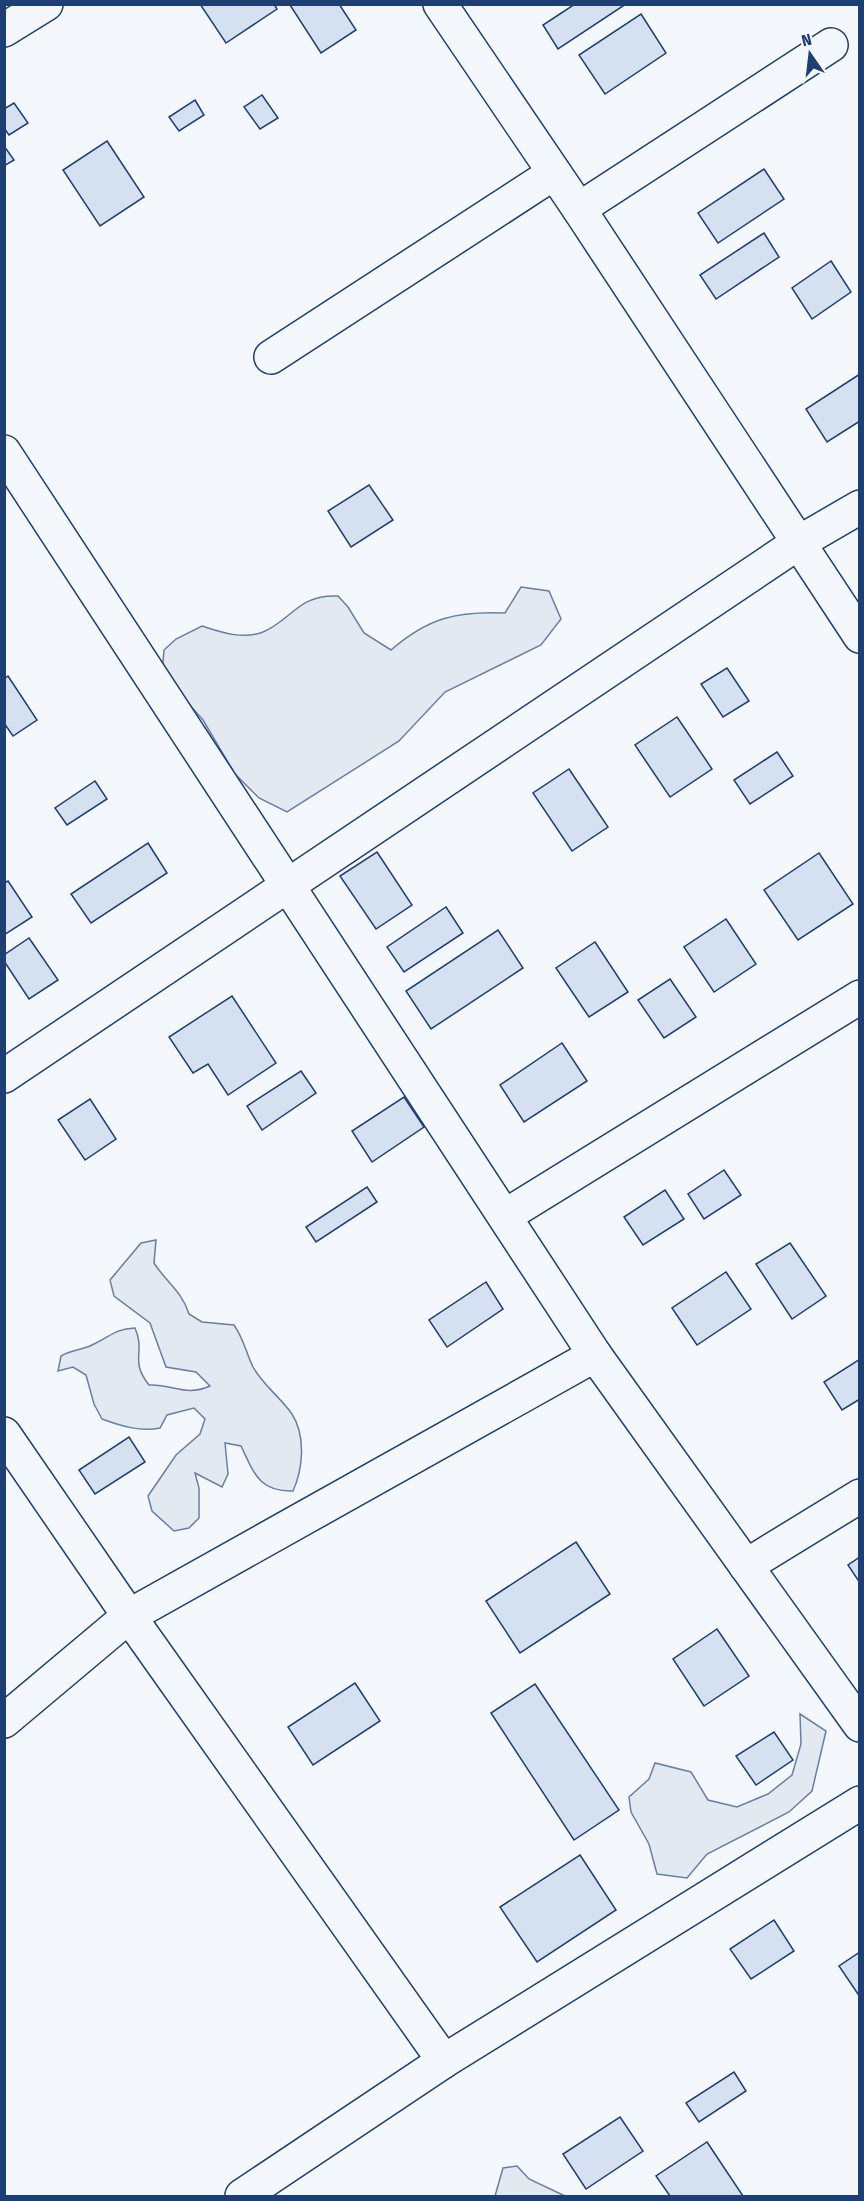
<svg xmlns="http://www.w3.org/2000/svg" width="864" height="2201" font-family="'Fira Sans Condensed',sans-serif">
  <rect width="100%" height="100%" fill="#f4f7fb"/>
  <!-- green -->
  <g fill="#e3e9f0" stroke="#687fa3" stroke-width="1.5">
    <path d="M521,587L549,591L561,619L541,645L445,692L399,741L287,812L259,798L235,774L203,720L162,674L164,650L176,639L202,626C221,632 242,640 263,632C292,620 298,594 338,596L348,607L364,633L391,650C428,618 456,611 505,613Z"/>
    <path d="M156,1240L154,1263C166,1282 182,1291 189,1314L202,1322L234,1325C244,1339 246,1353 253,1367C263,1385 281,1398 292,1414C306,1436 303,1469 293,1491C259,1492 254,1473 241,1446L225,1443L228,1474L222,1487L195,1473L199,1488V1518L189,1528L174,1531L152,1511L148,1496L176,1455L200,1434L205,1419L194,1408L167,1415L160,1428C140,1432 121,1426 102,1419L94,1404L86,1375L73,1367L58,1371L61,1356C71,1350 82,1350 92,1345C110,1337 114,1329 135,1328C146,1353 129,1360 149,1385C174,1384 185,1397 210,1386L196,1372L166,1367L150,1323L114,1296L110,1280L141,1243Z"/>
    <path d="M800,1714L826,1731L812,1791L789,1812L707,1854L687,1878L657,1874L649,1844L631,1812L629,1797L649,1779L655,1763L691,1772L708,1800L737,1807L768,1794L792,1775L801,1744Z"/>
    <path d="M517,2166L529,2179L565,2196H495L503,2168Z"/>
  </g>
  <!-- building -->
  <g fill="#d5e0f0" stroke="#1d3f73" stroke-width="1.5">
    <path d="M200,4H274L277,9L226,43Z"/>
    <path d="M339,4L356,30L321,53L290,5Z"/>
    <path d="M575,4H626L558,49L543,25Z"/>
    <path d="M641,14L666,53L605,94L579,55Z"/>
    <path d="M262,95L278,118L260,129L244,107Z"/>
    <path d="M195,100L204,115L179,131L169,117Z"/>
    <path d="M14,103L28,123L9,135L4,128V109Z"/>
    <path d="M107,141L144,197L100,226L63,170Z"/>
    <path d="M4,146L14,160L4,166Z"/>
    <path d="M764,169L784,199L718,243L698,213Z"/>
    <path d="M764,233L779,257L716,299L700,275Z"/>
    <path d="M831,261L851,292L812,319L792,288Z"/>
    <path d="M860,374V421L827,442L806,409Z"/>
    <path d="M369,485L393,520L351,547L328,511Z"/>
    <path d="M727,668L749,701L723,717L701,684Z"/>
    <path d="M8,676L37,720L13,736L4,723V679Z"/>
    <path d="M677,717L712,769L670,797L635,745Z"/>
    <path d="M777,752L793,776L750,804L734,780Z"/>
    <path d="M569,769L608,827L572,851L533,793Z"/>
    <path d="M95,781L107,799L67,825L55,808Z"/>
    <path d="M148,843L167,873L91,923L71,894Z"/>
    <path d="M377,852L412,905L376,929L340,876Z"/>
    <path d="M819,853L853,904L798,940L764,890Z"/>
    <path d="M8,881L32,917L4,935V883Z"/>
    <path d="M446,907L463,933L404,972L387,947Z"/>
    <path d="M726,919L756,964L714,992L684,947Z"/>
    <path d="M498,930L523,968L431,1029L406,991Z"/>
    <path d="M29,938L58,980L29,999L4,961V955Z"/>
    <path d="M595,942L628,992L589,1017L556,968Z"/>
    <path d="M670,979L696,1017L664,1038L638,1000Z"/>
    <path d="M232,996L276,1063L228,1095L208,1064L193,1073L169,1037Z"/>
    <path d="M562,1043L587,1081L524,1122L500,1085Z"/>
    <path d="M301,1071L316,1093L262,1130L247,1106Z"/>
    <path d="M404,1097L424,1127L372,1162L352,1131Z"/>
    <path d="M90,1099L116,1139L85,1160L58,1120Z"/>
    <path d="M724,1170L741,1195L704,1219L688,1194Z"/>
    <path d="M367,1187L377,1202L316,1242L306,1227Z"/>
    <path d="M665,1190L684,1219L643,1245L624,1217Z"/>
    <path d="M790,1243L826,1296L792,1319L756,1264Z"/>
    <path d="M726,1272L751,1309L697,1345L672,1308Z"/>
    <path d="M486,1282L503,1309L447,1347L429,1320Z"/>
    <path d="M860,1359V1399L842,1410L824,1382Z"/>
    <path d="M129,1437L145,1462L95,1494L79,1470Z"/>
    <path d="M576,1542L610,1594L520,1653L486,1601Z"/>
    <path d="M860,1557V1583L848,1565Z"/>
    <path d="M717,1629L749,1676L704,1706L673,1659Z"/>
    <path d="M355,1683L380,1721L313,1765L288,1727Z"/>
    <path d="M535,1684L619,1810L574,1840L491,1713Z"/>
    <path d="M774,1732L793,1760L756,1785L736,1756Z"/>
    <path d="M580,1855L616,1910L537,1962L500,1907Z"/>
    <path d="M774,1920L794,1951L751,1979L730,1949Z"/>
    <path d="M860,1952V1997L839,1966Z"/>
    <path d="M734,2072L746,2091L699,2122L686,2103Z"/>
    <path d="M620,2117L643,2151L586,2189L563,2154Z"/>
    <path d="M707,2142L743,2196H670L656,2176Z"/>
  </g>
  <g fill="none" stroke-linecap="round" stroke-linejoin="round">
    <!-- minor casing -->
    <g stroke="#1d3f73" stroke-width="36">
      <g id="minor">
        <path d="M440,4L579,209L860,636"/>
        <path d="M4,30L46,4"/>
        <path d="M579,209L831,45"/>
        <path d="M271,357L554,173"/>
        <path d="M4,1076L798,543L860,507"/>
        <path d="M505,1216L860,997"/>
        <path d="M4,1434L129,1616L444,2061"/>
        <path d="M746,1566L860,1496"/>
        <path d="M4,1721L129,1616L595,1355"/>
        <path d="M242,2196L444,2061L860,1803"/>
      </g>
    </g>
    <!-- tertiary casing -->
    <g stroke="#1d3f73" stroke-width="36">
      <path id="tertiary" d="M4,452L595,1355L860,1725"/>
    </g>
    <!-- minor -->
    <use href="#minor" stroke="#f4f7fb" stroke-width="33"/>
    <!-- tertiary -->
    <use href="#tertiary" stroke="#f4f7fb" stroke-width="33"/>
  </g>
  <!-- border -->
  <rect width="864" height="2201" fill="none" stroke="#1d3f73" stroke-width="12"/>
  <!-- north arrow -->
  <g transform="translate(810 54) rotate(346)" stroke="#f4f7fb" stroke-width="4.5" paint-order="stroke">
  <path d="M0-4.5L10 22L0 15L-10 22Z" fill="#1d3f73"/>
  <text y="-9" font-size="16" font-weight="bold" text-anchor="middle" fill="#1d3f73">N</text>
  </g>
</svg>
